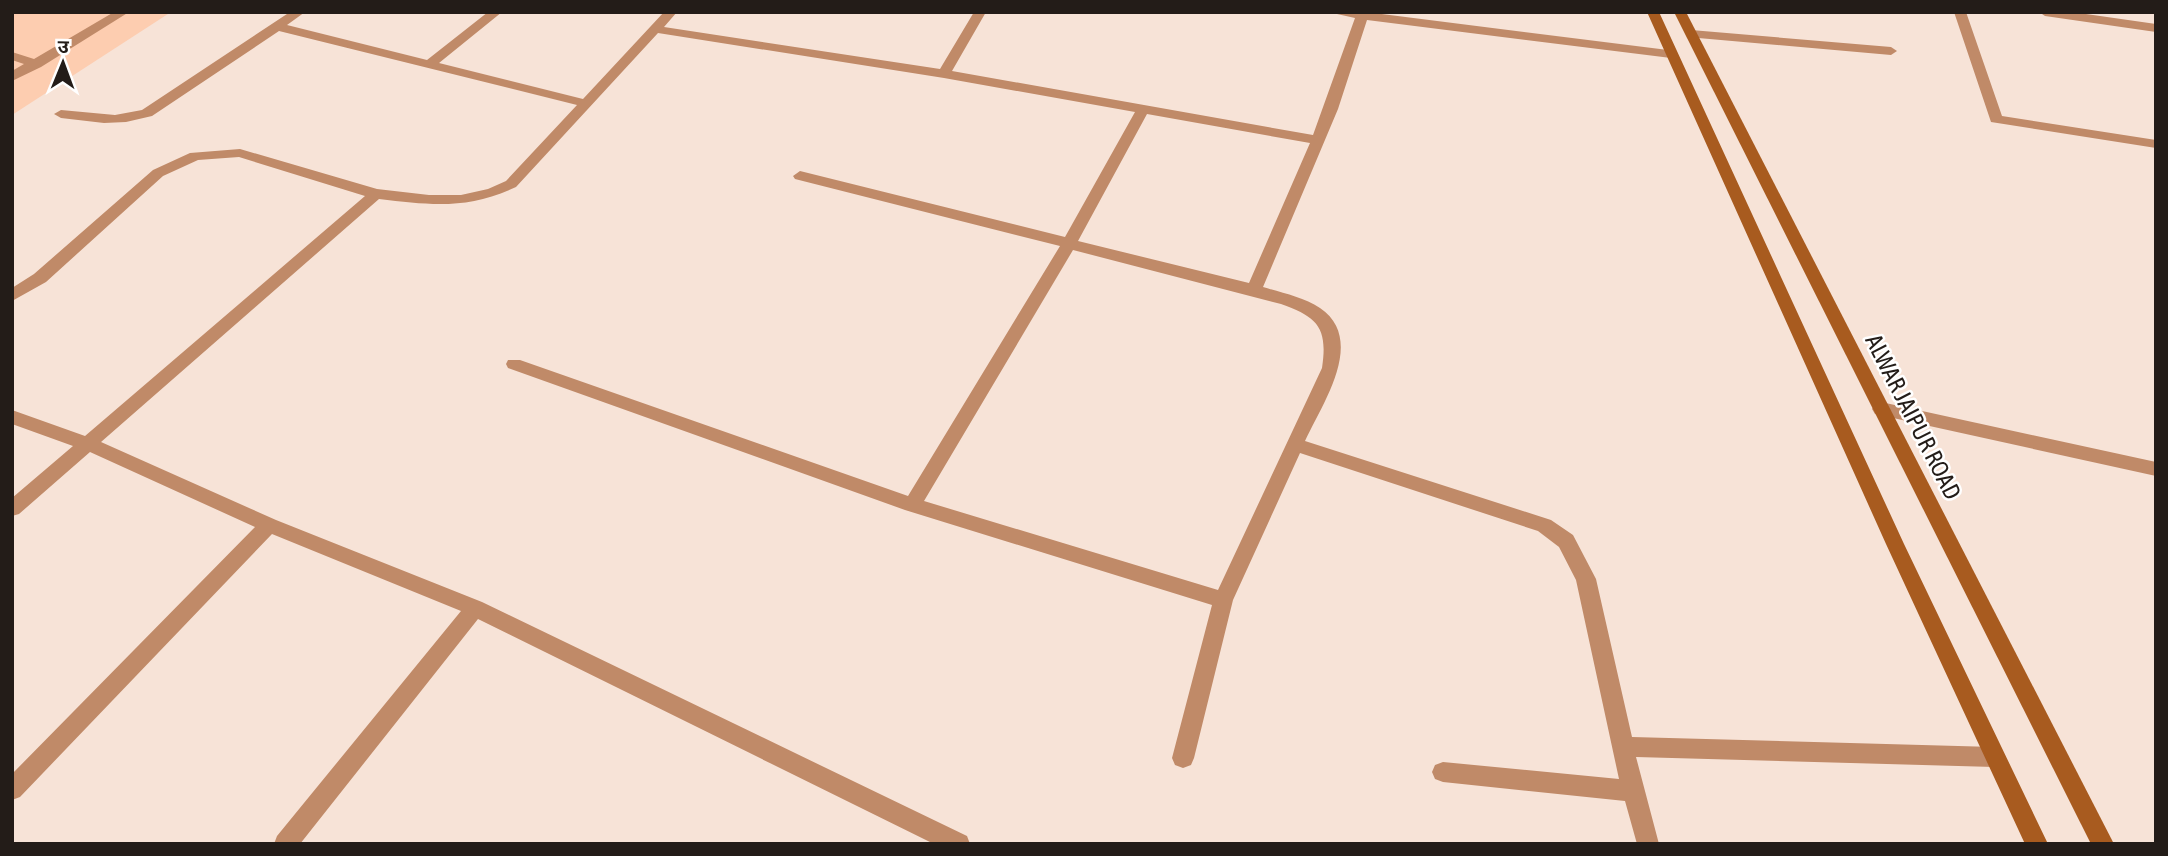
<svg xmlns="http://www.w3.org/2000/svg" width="2168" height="856" font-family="'Asap Condensed','Noto Sans Devanagari',sans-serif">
  <rect width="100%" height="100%" fill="#f7e3d7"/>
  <!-- green -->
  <path fill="#fdcdb0" d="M12,12H171L12,115Z"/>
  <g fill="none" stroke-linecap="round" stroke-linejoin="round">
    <!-- street -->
    <g fill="#c08a68" fill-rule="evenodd">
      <path d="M114,12H129L41,67L12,81V71L24,64L12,60V52L34,59Z"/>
      <path d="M290,12H305L287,25L427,60L488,12H502L439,63L583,99L664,12H677L664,27L940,69L974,12H986L952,71L1313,135L1355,18L1328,12H1366L1676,51L1677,54L1671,58L1367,20L1338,109L1263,287C1282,293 1303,297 1320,308C1367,340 1322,404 1305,441L1551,520L1573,535L1596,579L1632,737L1994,747L2002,750L2005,757L2002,764L1994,767L1636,757L1659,844H1637L1625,801L1443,782L1435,779L1432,772L1435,765L1443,762L1619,779L1576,580L1559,547L1538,531L1300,453L1233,600L1194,758L1191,765L1183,768L1175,765L1172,758L1212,605L905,510L508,368L506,364L508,360H520L908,496L1060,246L795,179L793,176L800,171L1065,237L1135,112L944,78L658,33L516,187C467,210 431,205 379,199L101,442L276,520L482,602L967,836L970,844H934L478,619L300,844H274L277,836L461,611L272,534L20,797L12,800V774L255,527L90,452L19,514L12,516V498L73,446L12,424V410L85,436L365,196L239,157L198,160L163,176L46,282L12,301V288L34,274L153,170L190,153L240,149L377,189L429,195H461L488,189L506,181L577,105L279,31L152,116L126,122L104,123L61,118L54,114L61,110L115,115L142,110ZM1147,114L1310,143L1249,283L1078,241ZM1073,250L1281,304C1318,317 1328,328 1322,368L1218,590L924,501Z"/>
      <path d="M1954,12H1966L2002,116L2156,140V148L1991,122Z"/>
      <path d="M2039,12H2072L2156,24V32L2045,16Z"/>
      <path d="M1691,30L1891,47L1897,51L1891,55L1687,37V31Z"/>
      <path d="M1881,402L2156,462V476L1875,414L1872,409L1875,404Z"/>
    </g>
    <!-- secondary -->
    <g fill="#a85b1f" fill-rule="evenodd">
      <path d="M1647,12H1659L1904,544L2048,844H2025L1886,544Z"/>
      <path d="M1674,12H1686L2114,844H2091Z"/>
    </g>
  </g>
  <g text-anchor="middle" stroke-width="5" stroke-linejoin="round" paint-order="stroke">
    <!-- street labels -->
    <g font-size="24" fill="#231c18" stroke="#fff">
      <text transform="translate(1913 417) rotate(63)" y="8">ALWAR JAIPUR ROAD</text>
    </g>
  </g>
  <!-- border -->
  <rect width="2168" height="856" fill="none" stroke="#231c18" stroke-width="28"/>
  <!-- north arrow -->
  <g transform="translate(63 63) rotate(1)" stroke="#ffffff" stroke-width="5" paint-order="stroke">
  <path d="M0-5L12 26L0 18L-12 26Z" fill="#231c18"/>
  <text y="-10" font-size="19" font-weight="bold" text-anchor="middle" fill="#231c18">उ</text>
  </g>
</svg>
